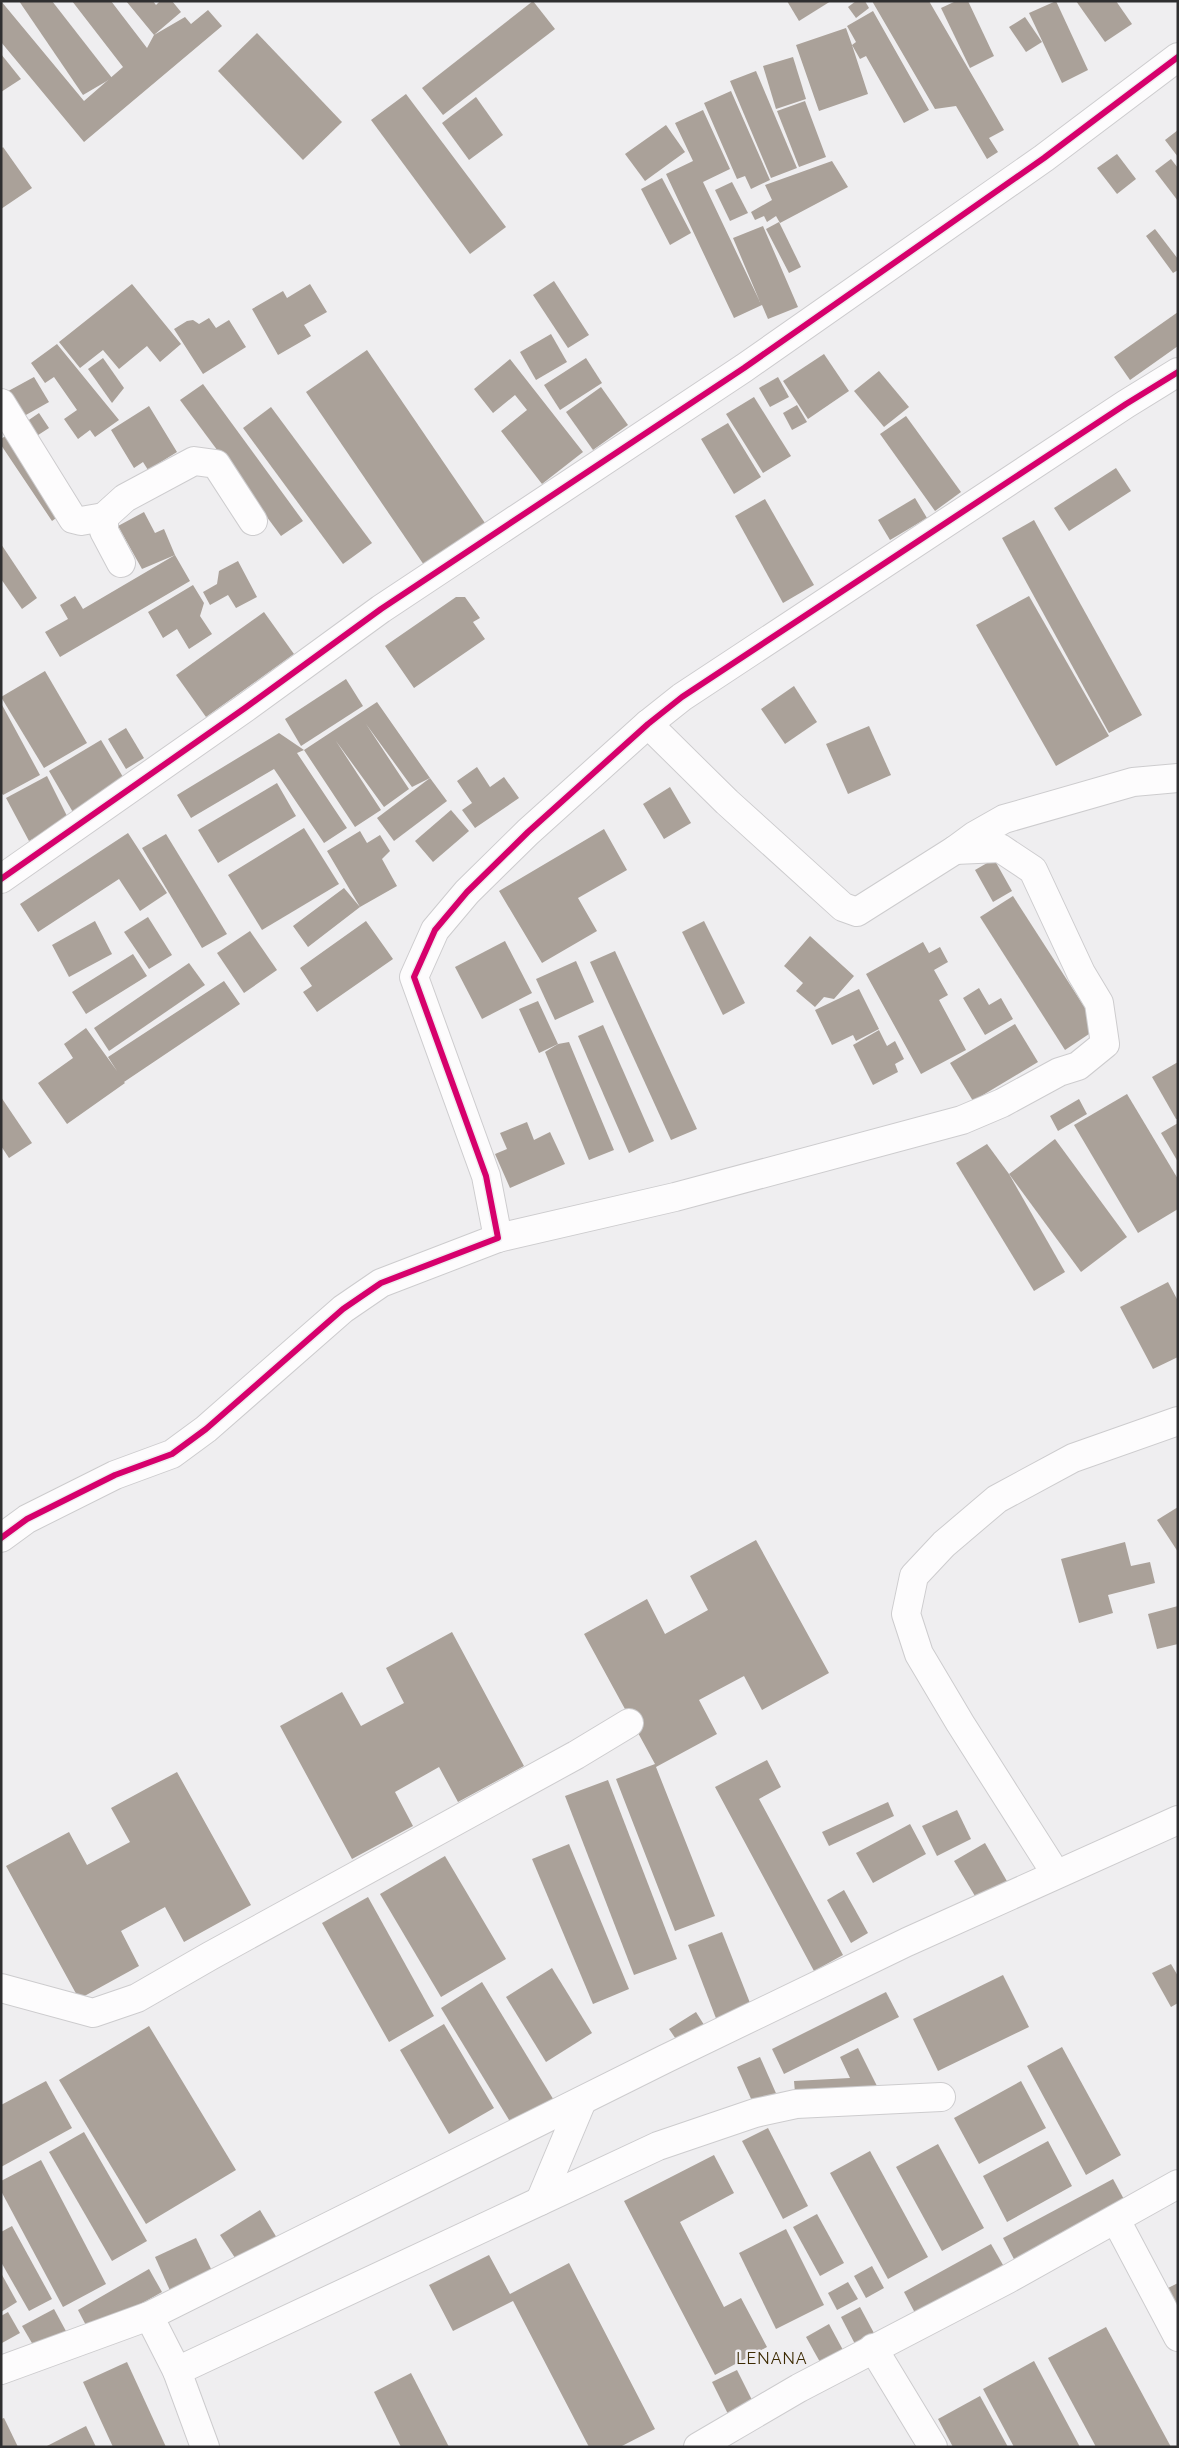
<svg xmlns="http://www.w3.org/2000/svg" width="1179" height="2448" font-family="Raleway,sans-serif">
  <rect width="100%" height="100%" fill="#efeef0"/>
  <!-- building -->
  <g fill="#aaa199">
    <path d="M1,1L84,101L123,67L72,1H111L147,48L154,35L126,1H153L156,5L160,1H172L181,12L154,35L185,17L191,24L208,10L222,26L84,142L1,42Z"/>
    <path d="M19,1H52L112,78L83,95Z"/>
    <path d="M533,1L555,29L443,115L422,88Z"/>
    <path d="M787,1H831L799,21Z"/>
    <path d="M856,1H865L869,8L856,18L848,7Z"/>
    <path d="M872,1H929L1004,130L989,138L998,152L987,159L956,106L935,109Z"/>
    <path d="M956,1H968L994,56L970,68L941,8Z"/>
    <path d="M1056,1L1088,70L1062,83L1029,13Z"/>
    <path d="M1076,1H1116L1132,24L1105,42Z"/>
    <path d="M873,11L929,110L904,123L866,56L860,59L852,45L868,94L819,111L796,45L846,28L852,45L856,42L847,26Z"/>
    <path d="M1025,17L1042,42L1026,52L1009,27Z"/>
    <path d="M257,33L342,122L303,160L218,71Z"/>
    <path d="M1,54L21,79L1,92Z"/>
    <path d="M793,57L806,99L776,109L763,66Z"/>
    <path d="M756,71L797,168L771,178L730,81Z"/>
    <path d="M731,91L770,180L751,189L745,176L737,179L704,103Z"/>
    <path d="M406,94L506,227L470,254L371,120Z"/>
    <path d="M476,97L503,135L469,160L442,123Z"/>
    <path d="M805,101L826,157L799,167L777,111Z"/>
    <path d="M703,110L730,169L703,182L760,302L733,238L763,226L798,307L768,319L762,305L734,318L666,174L693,161L675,123Z"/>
    <path d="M666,125L685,152L645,181L625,154Z"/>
    <path d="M1178,130V157L1165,140Z"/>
    <path d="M3,147L32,188L1,209V149Z"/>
    <path d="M1117,154L1136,179L1117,194L1097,168Z"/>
    <path d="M1171,159L1178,168V201L1155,171Z"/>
    <path d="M832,161L848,187L780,223L776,216L767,222L764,216L755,220L751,212L772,200L765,185Z"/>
    <path d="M662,178L691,233L670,245L641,189Z"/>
    <path d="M732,182L748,213L730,221L715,190Z"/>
    <path d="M779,222L801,267L789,273L766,229Z"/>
    <path d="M1155,229L1178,259V270L1173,273L1146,236Z"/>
    <path d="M554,281L589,335L568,348L533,295Z"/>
    <path d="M132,284L181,344L160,362L147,346L119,369L103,350L80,368L59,342Z"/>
    <path d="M310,284L327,312L304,325L311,336L278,355L252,309L283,291L287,298Z"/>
    <path d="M1178,312V346L1130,380L1114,357Z"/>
    <path d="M209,318L216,328L229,320L246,347L203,374L174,329L187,321L193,320L199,324Z"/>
    <path d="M551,334L567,362L536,380L520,352Z"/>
    <path d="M57,344L119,420L95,437L90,430L78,439L64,419L77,410L54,377L45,383L31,363Z"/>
    <path d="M367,350L485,523L424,565L306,392Z"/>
    <path d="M824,354L849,391L808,419L783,381Z"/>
    <path d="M103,358L124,388L112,403L88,369Z"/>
    <path d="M586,358L602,383L560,410L544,385Z"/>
    <path d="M510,359L583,452L542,484L501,431L527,410L515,395L493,413L474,389Z"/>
    <path d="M879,371L909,407L884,427L854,391Z"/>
    <path d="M34,377L49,402L1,429V395Z"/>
    <path d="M778,377L789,397L770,407L759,388Z"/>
    <path d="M203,384L303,521L281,536L180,400Z"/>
    <path d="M601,387L628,425L593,450L566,412Z"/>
    <path d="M754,397L791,456L763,473L726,414Z"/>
    <path d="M797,405L807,422L792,430L783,413Z"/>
    <path d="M149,406L177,452L148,470L143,462L134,468L111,430Z"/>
    <path d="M271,407L372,543L343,564L243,428Z"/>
    <path d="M39,413L49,428L32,439L76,504L52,521L1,445V439Z"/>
    <path d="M906,416L961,492L935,511L880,434Z"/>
    <path d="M728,423L761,477L734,494L701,439Z"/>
    <path d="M1116,468L1131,491L1069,531L1054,508Z"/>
    <path d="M915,498L927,518L890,540L878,520Z"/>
    <path d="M765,499L814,585L783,603L735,516Z"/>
    <path d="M144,512L155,533L164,529L175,555L190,581L60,657L45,632L68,619L60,605L75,596L83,609L175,555L142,569L118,526Z"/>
    <path d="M1034,520L1142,715L1109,733L1002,538Z"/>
    <path d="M1,544L37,598L22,609L1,579Z"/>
    <path d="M238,561L257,597L236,608L228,595L210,605L203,592L217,584L219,571Z"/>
    <path d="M193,585L204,603L200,616L212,634L189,649L177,629L163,638L148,612Z"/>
    <path d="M1029,596L1109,736L1056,766L976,625Z"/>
    <path d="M456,597H465L480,618L473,622L485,639L414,688L385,646Z"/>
    <path d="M264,612L294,654L206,717L176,675Z"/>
    <path d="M45,671L87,743L44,768L1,697Z"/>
    <path d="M346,679L363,706L301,746L285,719Z"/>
    <path d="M794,686L817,722L785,744L761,709Z"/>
    <path d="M377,702L430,778L412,787L366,724L409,789L384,807L336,741L381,810L355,827L304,750L297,753L347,828L324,843L274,769L191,818L177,795L279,733L304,750Z"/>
    <path d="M1,703L40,775L3,795L1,792Z"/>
    <path d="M869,726L891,775L848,794L826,744Z"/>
    <path d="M126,728L144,758L126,769L108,739Z"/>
    <path d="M101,740L126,782L74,814L49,771Z"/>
    <path d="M477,767L490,787L504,777L519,798L475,828L462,810L472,803L457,781Z"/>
    <path d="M47,776L69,820L29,841L6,798Z"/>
    <path d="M430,778L447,801L394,841L377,818Z"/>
    <path d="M277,783L296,816L218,863L198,830Z"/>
    <path d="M670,787L691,823L664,839L643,804Z"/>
    <path d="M451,810L469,831L433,862L415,841Z"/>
    <path d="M304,828L339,884L262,930L228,875Z"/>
    <path d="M604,829L627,870L578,898L597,931L542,963L499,891Z"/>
    <path d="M360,831L367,843L380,835L390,851L382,859L397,886L360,907L308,947L293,926L344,888L360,907L327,851Z"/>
    <path d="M128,833L167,893L140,911L119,879L38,932L20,904Z"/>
    <path d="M166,834L227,934L202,948L142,848Z"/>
    <path d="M994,859L1012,891L993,902L975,870Z"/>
    <path d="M1013,896L1098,1028L1065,1050L980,917Z"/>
    <path d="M148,917L172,955L149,969L124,932Z"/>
    <path d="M95,921L112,954L69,977L52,945Z"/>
    <path d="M366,921L393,959L317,1012L303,992L312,986L300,968Z"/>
    <path d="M704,921L745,1003L723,1015L682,932Z"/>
    <path d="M250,931L277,970L244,993L217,953Z"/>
    <path d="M810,936L854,976L834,999L824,997L815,1007L796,991L803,983L784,966Z"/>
    <path d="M505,941L532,993L482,1019L455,967Z"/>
    <path d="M923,942L929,953L940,947L948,962L934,970L948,995L939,1000L966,1050L921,1074L866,974Z"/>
    <path d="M615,951L697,1129L671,1140L590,962Z"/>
    <path d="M133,954L147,976L86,1014L72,992Z"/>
    <path d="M576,961L594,1002L555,1020L536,979Z"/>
    <path d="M189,963L205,985L109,1051L94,1028Z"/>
    <path d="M224,981L240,1004L124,1082L125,1083L67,1124L38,1083L73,1058L64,1044L86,1028L117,1071L108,1057Z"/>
    <path d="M979,988L989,1005L1001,998L1013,1019L985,1035L963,998Z"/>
    <path d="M859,989L879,1029L856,1041L853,1035L832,1045L815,1010Z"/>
    <path d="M538,1001L558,1044L539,1053L519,1009Z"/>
    <path d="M1015,1024L1038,1062L973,1101L950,1063Z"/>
    <path d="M603,1025L654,1141L629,1153L578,1036Z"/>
    <path d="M879,1030L887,1046L895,1041L904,1059L895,1064L898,1072L873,1085L853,1045Z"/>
    <path d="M569,1042L614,1150L589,1160L545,1052L558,1044Z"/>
    <path d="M1178,1062V1119H1176L1152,1077Z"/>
    <path d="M1127,1094L1178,1179V1209L1138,1233L1074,1125Z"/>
    <path d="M1,1097L32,1143L9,1158L1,1146Z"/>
    <path d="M1079,1099L1087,1114L1058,1131L1050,1116Z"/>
    <path d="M527,1122L534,1140L550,1132L565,1164L510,1188L495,1154L507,1149L500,1133Z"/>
    <path d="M1178,1123V1162L1161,1133Z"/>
    <path d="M1055,1139L1127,1237L1081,1272L1009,1174Z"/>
    <path d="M987,1144L1009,1174L1065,1272L1034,1291L956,1163Z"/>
    <path d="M1168,1282L1178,1301V1357L1153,1369L1120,1307Z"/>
    <path d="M1178,1507V1552L1157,1520Z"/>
    <path d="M756,1540L829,1673L762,1710L744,1676L699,1700L717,1734L656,1767L715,1916L675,1931L616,1779L655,1764L584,1634L647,1599L665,1634L708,1610L690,1576Z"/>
    <path d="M1125,1542L1131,1566L1150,1562L1155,1583L1108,1595L1113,1613L1079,1623L1061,1559Z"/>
    <path d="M1178,1606V1644L1157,1649L1148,1614Z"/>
    <path d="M452,1632L524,1766L458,1802L439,1767L395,1792L413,1826L352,1859L280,1726L342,1692L361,1726L404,1703L386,1668Z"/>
    <path d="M767,1760L781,1787L759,1799L843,1955L814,1971L715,1787Z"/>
    <path d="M177,1772L251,1905L184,1942L165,1907L121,1931L139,1966L79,1999L6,1866L69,1832L87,1865L130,1842L111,1808Z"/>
    <path d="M608,1780L677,1959L634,1975L565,1796Z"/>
    <path d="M888,1802L894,1816L829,1846L822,1832Z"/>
    <path d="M957,1810L971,1839L937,1856L922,1826Z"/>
    <path d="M910,1824L926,1854L873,1883L856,1853Z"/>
    <path d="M985,1843L1008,1883L978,1901L954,1861Z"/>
    <path d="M569,1844L629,1989L593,2004L532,1859Z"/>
    <path d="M445,1856L506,1959L441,1997L380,1894Z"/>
    <path d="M844,1890L868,1933L851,1943L827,1900Z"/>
    <path d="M368,1897L434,2016L389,2042L322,1923Z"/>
    <path d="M722,1932L752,2008L717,2021L688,1945Z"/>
    <path d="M1171,1964L1178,1976V2003L1171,2007L1152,1973Z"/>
    <path d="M552,1968L592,2033L546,2062L506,1997Z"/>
    <path d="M1003,1975L1029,2027L938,2071L913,2019Z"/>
    <path d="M482,1982L555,2102L514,2128L441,2008Z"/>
    <path d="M886,1992L899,2017L784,2074L772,2049Z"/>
    <path d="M696,2012L706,2028L680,2045L669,2029Z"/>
    <path d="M444,2024L494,2108L449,2134L400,2050Z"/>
    <path d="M149,2026L236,2170L146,2224L59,2080Z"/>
    <path d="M1062,2047L1121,2155L1086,2175L1027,2066Z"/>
    <path d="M858,2048L884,2100L796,2104L794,2081L850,2078L840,2057Z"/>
    <path d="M760,2057L779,2100L756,2110L737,2067Z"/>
    <path d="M46,2081L72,2128L1,2167V2105Z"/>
    <path d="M1021,2081L1046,2128L979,2164L954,2118Z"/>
    <path d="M768,2128L808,2206L783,2219L742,2141Z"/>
    <path d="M84,2132L147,2241L112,2261L49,2152Z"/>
    <path d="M1048,2141L1072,2186L1007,2222L983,2176Z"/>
    <path d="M938,2144L984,2228L942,2251L896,2167Z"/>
    <path d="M870,2151L928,2257L888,2279L830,2173Z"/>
    <path d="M714,2155L734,2193L680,2222L724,2307L741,2298L767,2347L715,2375L624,2201Z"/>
    <path d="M41,2160L106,2284L63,2307L1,2191V2181Z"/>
    <path d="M1113,2179L1126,2203L1016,2263L1003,2238Z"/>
    <path d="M260,2210L280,2243L241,2267L220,2235Z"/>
    <path d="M817,2214L844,2263L820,2276L793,2227Z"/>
    <path d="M12,2226L52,2299L29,2311L1,2262V2232Z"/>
    <path d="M786,2229L824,2305L776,2329L739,2253Z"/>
    <path d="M196,2238L214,2275L172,2295L155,2257Z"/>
    <path d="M991,2244L1003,2265L915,2313L904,2292Z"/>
    <path d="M489,2255L510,2294L569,2263L655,2429L620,2447H589L513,2301L453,2331L429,2285Z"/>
    <path d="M872,2266L884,2288L866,2298L854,2276Z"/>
    <path d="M149,2269L162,2292L90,2333L78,2310Z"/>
    <path d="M1,2273L17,2302L1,2312Z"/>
    <path d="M848,2282L858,2299L837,2310L828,2293Z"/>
    <path d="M1178,2283V2319L1158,2293Z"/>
    <path d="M860,2307L875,2335L856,2346L841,2317Z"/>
    <path d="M54,2309L67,2333L36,2350L22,2326Z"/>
    <path d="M8,2312L20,2333L2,2343L1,2316Z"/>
    <path d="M829,2324L843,2350L820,2362L806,2337Z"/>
    <path d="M1106,2327L1171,2447H1096L1048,2358Z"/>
    <path d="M1034,2361L1080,2447H1014L983,2389Z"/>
    <path d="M127,2362L166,2447H113L83,2382Z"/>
    <path d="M737,2370L753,2402L728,2414L712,2382Z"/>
    <path d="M411,2373L449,2447H401L374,2392Z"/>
    <path d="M980,2396L1008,2447H953L938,2419Z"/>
    <path d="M4,2418L18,2447H1V2419Z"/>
    <path d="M86,2426L96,2447H45Z"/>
  </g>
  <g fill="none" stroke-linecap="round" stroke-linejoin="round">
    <!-- minor casing -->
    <g stroke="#cdccce" stroke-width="30">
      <g id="minor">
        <path d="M1,403L73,519L81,521L104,517"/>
        <path d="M121,563L104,531V517L125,498L194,461L216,464L253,521"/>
        <path d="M648,724L727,802L843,907L857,912L955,850"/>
        <path d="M1,879L245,708L381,609L744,368L1044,158L1178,57"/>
        <path d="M498,1238L675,1197L962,1120L1002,1103L1059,1072L1078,1066L1105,1044L1099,1003L1081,973L1033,870L1000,848L955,850L974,836L1004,819L1133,782L1178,778"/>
        <path d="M1,1538L27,1519L115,1475L172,1454L206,1429L343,1309L381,1283L498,1238L486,1176L414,977L435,930L467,892L528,832L648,724L682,697L1126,404L1178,372"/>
        <path d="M1056,1874L960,1723L919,1654L906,1614L914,1576L944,1544L997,1499L1073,1458L1178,1421"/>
        <path d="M1,1988L93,2013L137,1998L210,1956L576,1755L629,1723"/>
        <path d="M540,2201L582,2101"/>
        <path d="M1116,2220L1178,2337"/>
        <path d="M149,2316L177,2371L205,2447"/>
        <path d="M873,2348L933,2447"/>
        <path d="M1,2370L149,2316L665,2059L907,1942L1178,1820"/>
        <path d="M177,2371L658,2146L755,2113L796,2104L941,2097"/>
        <path d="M698,2447L799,2388L1008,2279L1178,2184"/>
      </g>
    </g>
    <!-- minor -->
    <use href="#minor" stroke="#fdfcfd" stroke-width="28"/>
    <!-- cycleway casing -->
    <g stroke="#efedf1" stroke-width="9">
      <g id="cycleway">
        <path d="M1,879L245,708L381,609L744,368L1044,158L1178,57"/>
        <path d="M1,1538L27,1519L115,1475L172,1454L206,1429L343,1309L381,1283L498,1238L486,1176L414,977L435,930L467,892L528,832L648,724L682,697L1126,404L1178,372"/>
      </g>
    </g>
    <!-- cycleway -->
    <use href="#cycleway" stroke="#d6006c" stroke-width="6"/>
  </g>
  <g text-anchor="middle" stroke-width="5" stroke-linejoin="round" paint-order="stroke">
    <!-- quarter labels -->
    <g font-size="16" letter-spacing="1" fill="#3d2b03" stroke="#efedf1">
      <text x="772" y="2364">LENANA</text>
    </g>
  </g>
  <!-- border -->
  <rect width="1179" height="2448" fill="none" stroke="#2f2f30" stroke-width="5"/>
</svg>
